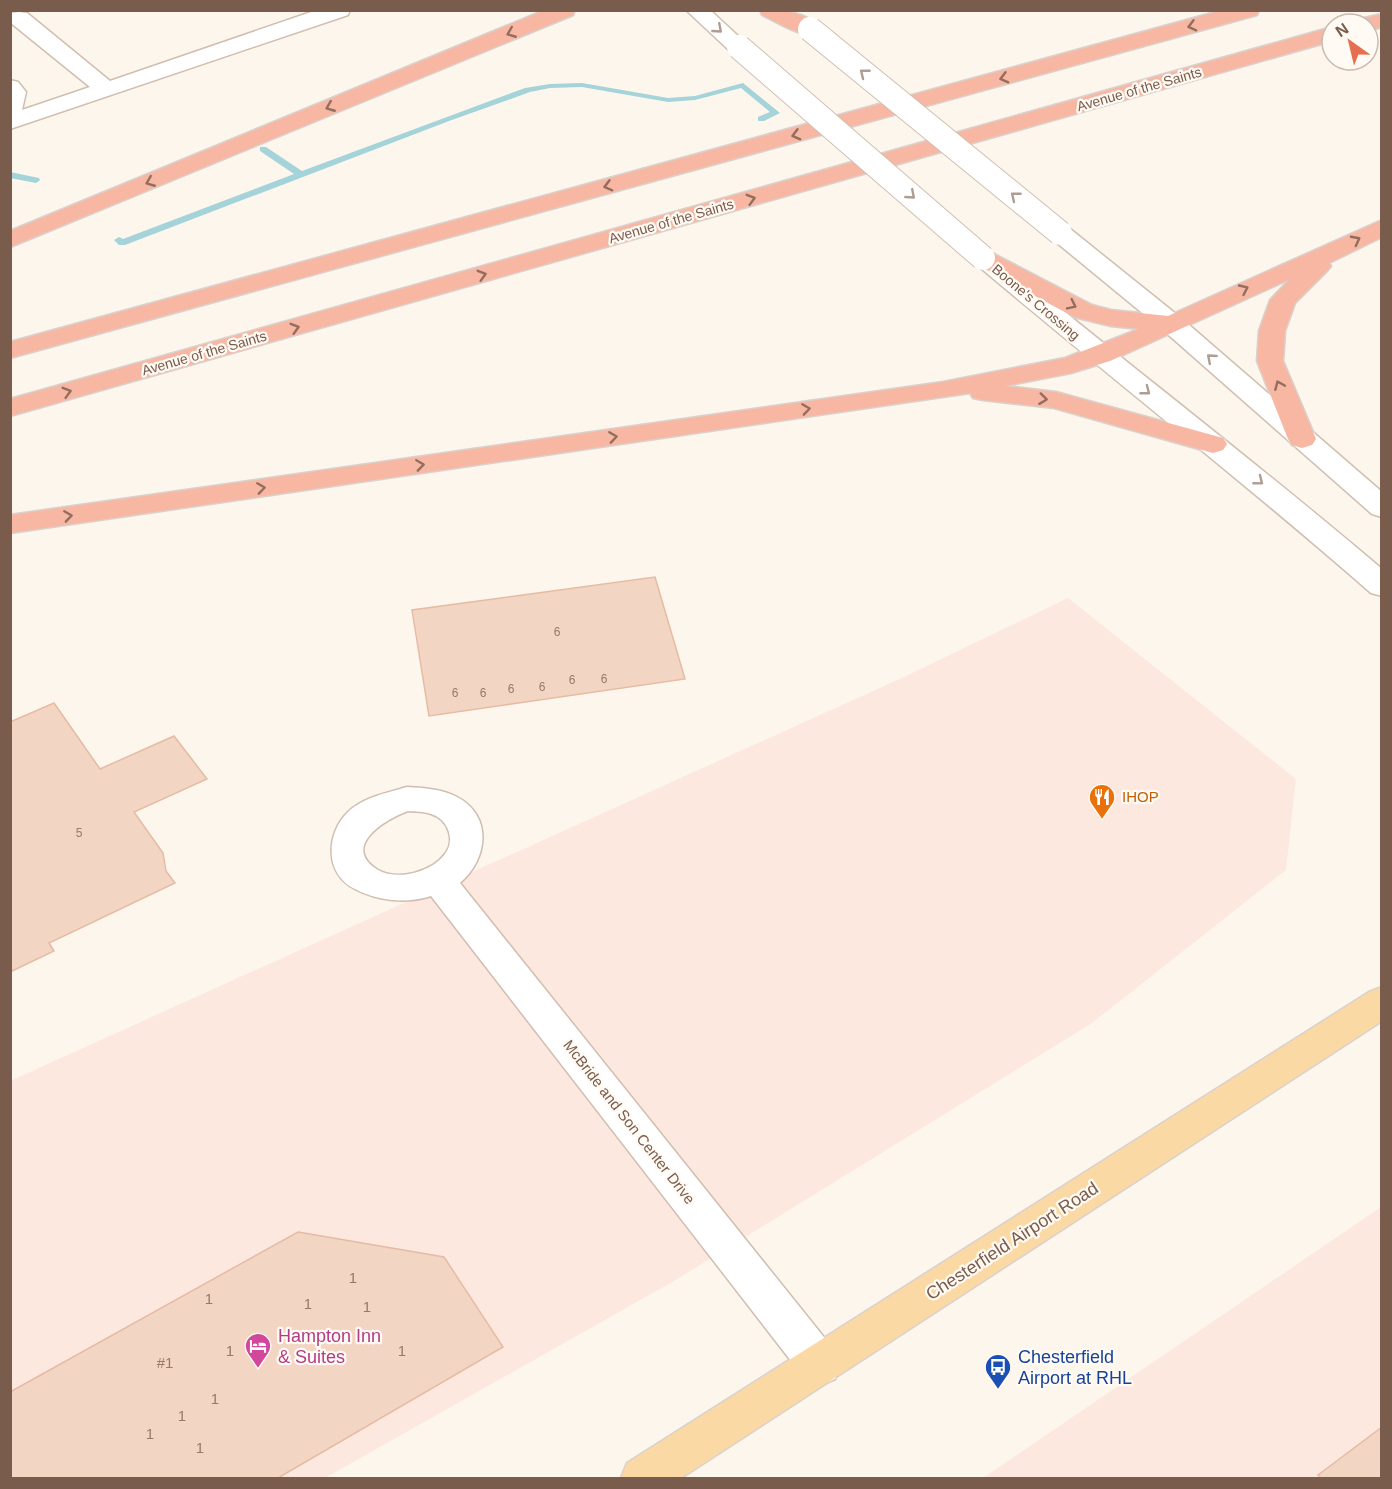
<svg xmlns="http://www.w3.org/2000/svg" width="1392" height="1489" font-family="Arial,sans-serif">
  <rect width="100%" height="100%" fill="#fdf6ec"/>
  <!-- commercial -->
  <g fill="#fde8e0">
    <path d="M1068,598L1296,779L1286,870L1092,1023L674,1281L325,1478H11L10,1081L904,677Z"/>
    <path d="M1381,1207V1478H983Z"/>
  </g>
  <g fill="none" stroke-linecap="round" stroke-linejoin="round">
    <!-- stream -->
    <g fill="#a5d3da" fill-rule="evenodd">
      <path d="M582,83L668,98L695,96L743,83L780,113L764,121H758V117L770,112L741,88L695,100L668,102L582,87L550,88L530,92L449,121L125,245H119L114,240L119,237L123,239L294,174L260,151V147H266L302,171L525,88L550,84Z"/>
      <path d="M10,172L39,178L40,180L36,183L10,178Z"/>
    </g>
  </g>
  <!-- building -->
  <g fill="#f3d5c3" stroke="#e6bba3" stroke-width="1.5">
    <path d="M655,577L685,679L429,716L412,610Z"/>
    <path d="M54,703L100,769L174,736L207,779L134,812L163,853L166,871L175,883L49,943L54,951L10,972V722Z"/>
    <path d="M298,1232L444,1257L503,1347L278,1478H10V1392Z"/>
    <path d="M1382,1427V1478H1321L1318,1475Z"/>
  </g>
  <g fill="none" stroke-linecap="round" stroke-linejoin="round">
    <!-- minor casing -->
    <g stroke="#d1beb0" stroke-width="3">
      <g id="minor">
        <path d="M317,10H350L348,15L10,129V80L18,82L26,92L22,110L90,87L11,23V13L19,12L27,13L110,81Z"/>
        <path d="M686,10H710L750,47L747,52L739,54L731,52Z"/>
        <path d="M1060,226L1069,228L1181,318L1382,492V517L1372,514L1163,330L1051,238L1048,233L1051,228Z"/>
        <path d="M985,251L994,254C1122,360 1255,461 1382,569V596L1371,593C1242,480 1107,375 976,264L972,259L976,254Z"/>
        <path d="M407,787C424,788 442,789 457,797C493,816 488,859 460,883L835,1351L841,1365L835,1379L820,1385L805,1379L431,896C406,904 378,901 355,889C324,874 326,833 348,812C364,797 387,793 407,787ZM408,811C415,812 423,811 431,814C448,819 456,840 445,854C432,872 398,881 378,870C340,847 385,819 408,811Z"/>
      </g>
    </g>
    <!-- major casing -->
    <g stroke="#dad1cd" stroke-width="3">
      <path id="major" d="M1382,987V1021L681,1478H621L627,1463L1369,992Z"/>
    </g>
    <!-- highway casing -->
    <g stroke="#dad1cd" stroke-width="3">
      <g id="highway">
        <path d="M545,10H575L573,15L10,247V231Z"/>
        <path d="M760,10C779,10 808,11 821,29L818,34C800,38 778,22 762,15Z"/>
        <path d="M1223,10H1259L1257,15L10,358V342Z"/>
        <path d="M1382,14V27L1368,31V24H1357L1360,19Z"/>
        <path d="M1332,27V41L10,416V399Z"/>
        <path d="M1382,220V237L1329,263L1331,266L1327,271L1295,303L1285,331L1283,361L1316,439L1312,445L1302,448L1292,445L1288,439L1257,361L1259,331L1270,300L1290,279L1110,361L1071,373L1005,386L1056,392L1223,438L1227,444L1223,450L1213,453L1054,408L983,400L973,398L970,393L10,533V515L943,382L1065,358L1139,329L1111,326L1074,317L974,263L970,258L974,253L983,250L992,253L1092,305L1111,310L1168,316Z"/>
      </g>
    </g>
    <!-- minor -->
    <use href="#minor" fill="#fff" fill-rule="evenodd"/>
    <!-- major -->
    <use href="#major" fill="#fbd9a5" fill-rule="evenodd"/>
    <!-- highway -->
    <use href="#highway" fill="#f7b7a3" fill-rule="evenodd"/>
    <!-- minor-bridge casing -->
    <g stroke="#d1beb0" stroke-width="26" stroke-linecap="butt">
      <g id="minor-bridge">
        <path d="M810,29L1060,233"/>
        <path d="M739,47L983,258"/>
      </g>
    </g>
    <!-- minor-bridge -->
    <use href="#minor-bridge" stroke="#fff" stroke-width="24"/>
  </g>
  <!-- one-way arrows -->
  <defs><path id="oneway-chevron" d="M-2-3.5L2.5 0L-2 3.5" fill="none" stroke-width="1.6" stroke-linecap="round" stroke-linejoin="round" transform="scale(1.5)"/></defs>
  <g stroke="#936e5e">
    <use href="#oneway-chevron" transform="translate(1192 26) rotate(165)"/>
    <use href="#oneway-chevron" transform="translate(511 33) rotate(158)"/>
    <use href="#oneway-chevron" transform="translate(1004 78) rotate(165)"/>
    <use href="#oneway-chevron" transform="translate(330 107) rotate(158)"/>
    <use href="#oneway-chevron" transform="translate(796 135) rotate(165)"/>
    <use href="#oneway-chevron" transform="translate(150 182) rotate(158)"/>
    <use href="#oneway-chevron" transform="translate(608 186) rotate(165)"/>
    <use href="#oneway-chevron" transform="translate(751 199) rotate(-16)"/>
    <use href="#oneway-chevron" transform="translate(1356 240) rotate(-28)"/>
    <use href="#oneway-chevron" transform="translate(482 275) rotate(-16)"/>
    <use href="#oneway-chevron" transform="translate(1244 289) rotate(-25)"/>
    <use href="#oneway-chevron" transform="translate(1072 305) rotate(26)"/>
    <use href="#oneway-chevron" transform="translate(295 328) rotate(-16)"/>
    <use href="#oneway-chevron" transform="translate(1279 385) rotate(-113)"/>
    <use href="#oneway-chevron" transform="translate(67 392) rotate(-16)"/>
    <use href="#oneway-chevron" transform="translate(1043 399) rotate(7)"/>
    <use href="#oneway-chevron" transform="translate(806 409) rotate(-8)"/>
    <use href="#oneway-chevron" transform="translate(613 437) rotate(-8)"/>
    <use href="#oneway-chevron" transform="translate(420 465) rotate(-8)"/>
    <use href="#oneway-chevron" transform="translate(261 488) rotate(-8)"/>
    <use href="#oneway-chevron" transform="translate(68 516) rotate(-8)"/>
  </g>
  <g stroke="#af9d94">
    <use href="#oneway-chevron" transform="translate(718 29) rotate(41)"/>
    <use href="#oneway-chevron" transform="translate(864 73) rotate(-141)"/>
    <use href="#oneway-chevron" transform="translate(911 195) rotate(41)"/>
    <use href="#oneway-chevron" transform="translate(1015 196) rotate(-141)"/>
    <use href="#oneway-chevron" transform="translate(1211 358) rotate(-139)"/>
    <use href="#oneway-chevron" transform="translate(1146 391) rotate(38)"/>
    <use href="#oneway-chevron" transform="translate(1259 481) rotate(39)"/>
  </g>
  <!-- icons -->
  <defs>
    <g id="restaurant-pin" transform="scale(1.35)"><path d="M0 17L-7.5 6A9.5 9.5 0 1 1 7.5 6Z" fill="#e8710a" stroke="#fffaf3"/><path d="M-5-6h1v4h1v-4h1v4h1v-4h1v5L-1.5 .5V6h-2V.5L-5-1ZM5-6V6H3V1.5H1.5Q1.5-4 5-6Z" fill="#fff"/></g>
    <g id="hotel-pin" transform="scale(1.35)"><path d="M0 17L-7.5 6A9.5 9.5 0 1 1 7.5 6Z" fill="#d1479c" stroke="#fffaf3"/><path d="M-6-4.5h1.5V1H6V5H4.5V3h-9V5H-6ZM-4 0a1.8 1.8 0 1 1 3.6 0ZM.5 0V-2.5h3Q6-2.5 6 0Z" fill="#fff"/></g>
    <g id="bus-pin" transform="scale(1.35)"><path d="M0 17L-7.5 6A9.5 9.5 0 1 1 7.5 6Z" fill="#1a4fb4" stroke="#fffaf3"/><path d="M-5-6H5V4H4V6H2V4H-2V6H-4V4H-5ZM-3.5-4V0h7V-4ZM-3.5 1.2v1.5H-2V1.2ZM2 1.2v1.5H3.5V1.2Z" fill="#fff"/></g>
  </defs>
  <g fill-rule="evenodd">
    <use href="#restaurant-pin" x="1102" y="797"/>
    <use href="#hotel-pin" x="258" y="1346"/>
    <use href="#bus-pin" x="998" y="1367"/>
  </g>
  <g text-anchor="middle" stroke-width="4.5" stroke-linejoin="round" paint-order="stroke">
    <!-- number labels -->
    <g font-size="12" fill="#987a6a">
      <text x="557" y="636">6</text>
      <text x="604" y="683">6</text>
      <text x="572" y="684">6</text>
      <text x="542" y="691">6</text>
      <text x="511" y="693">6</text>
      <text x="455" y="697">6</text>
      <text x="483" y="697">6</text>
      <text x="79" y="837">5</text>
    </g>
    <!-- far-street labels -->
    <g font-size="14" fill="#7a5c4d" stroke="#fffaf3">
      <text transform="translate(1139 89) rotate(-16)" y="5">Avenue of the Saints</text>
      <text transform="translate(671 221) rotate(-16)" y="5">Avenue of the Saints</text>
      <text transform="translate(1036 302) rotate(40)" y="5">Boone's Crossing</text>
      <text transform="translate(204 353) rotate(-16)" y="5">Avenue of the Saints</text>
    </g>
    <!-- food labels -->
    <g font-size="15" fill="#c56008" stroke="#fffaf3" text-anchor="start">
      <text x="1122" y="802">IHOP</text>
    </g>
    <!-- street labels -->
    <g font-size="15" fill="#7a5c4d" stroke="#fffaf3">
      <text transform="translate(629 1122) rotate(52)" y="5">McBride and Son Center Drive</text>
    </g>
    <!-- near-number labels -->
    <g font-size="15" fill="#987a6a">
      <text x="353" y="1283">1</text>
      <text x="209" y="1304">1</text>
      <text x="308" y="1309">1</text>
      <text x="367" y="1312">1</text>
      <text x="230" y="1356">1</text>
      <text x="402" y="1356">1</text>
      <text x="165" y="1368">#1</text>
      <text x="215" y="1404">1</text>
      <text x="182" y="1421">1</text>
      <text x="150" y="1439">1</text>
      <text x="200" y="1453">1</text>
    </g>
    <!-- near-street labels -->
    <g font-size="18" fill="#7a5c4d" stroke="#fffaf3">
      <text transform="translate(1012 1241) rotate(-33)" y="6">Chesterfield Airport Road</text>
    </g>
    <!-- near-hotel labels -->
    <g font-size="18" fill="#b23c85" stroke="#fffaf3" text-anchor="start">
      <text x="278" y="1342">Hampton Inn<tspan x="278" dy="21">&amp; Suites</tspan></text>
    </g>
    <!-- near-transit labels -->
    <g font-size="18" fill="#164399" stroke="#fffaf3" text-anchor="start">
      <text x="1018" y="1363">Chesterfield<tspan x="1018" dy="21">Airport at RHL</tspan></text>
    </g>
  </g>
  <!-- border -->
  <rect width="1392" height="1489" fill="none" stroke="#7a5c4d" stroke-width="24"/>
  <!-- north arrow -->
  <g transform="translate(1350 42) rotate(326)"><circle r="28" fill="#fffaf3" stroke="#cabbb1" stroke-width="1.5"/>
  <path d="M0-4.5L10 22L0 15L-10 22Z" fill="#e76f51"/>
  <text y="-9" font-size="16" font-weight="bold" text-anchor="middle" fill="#7a5c4d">N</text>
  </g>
</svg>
